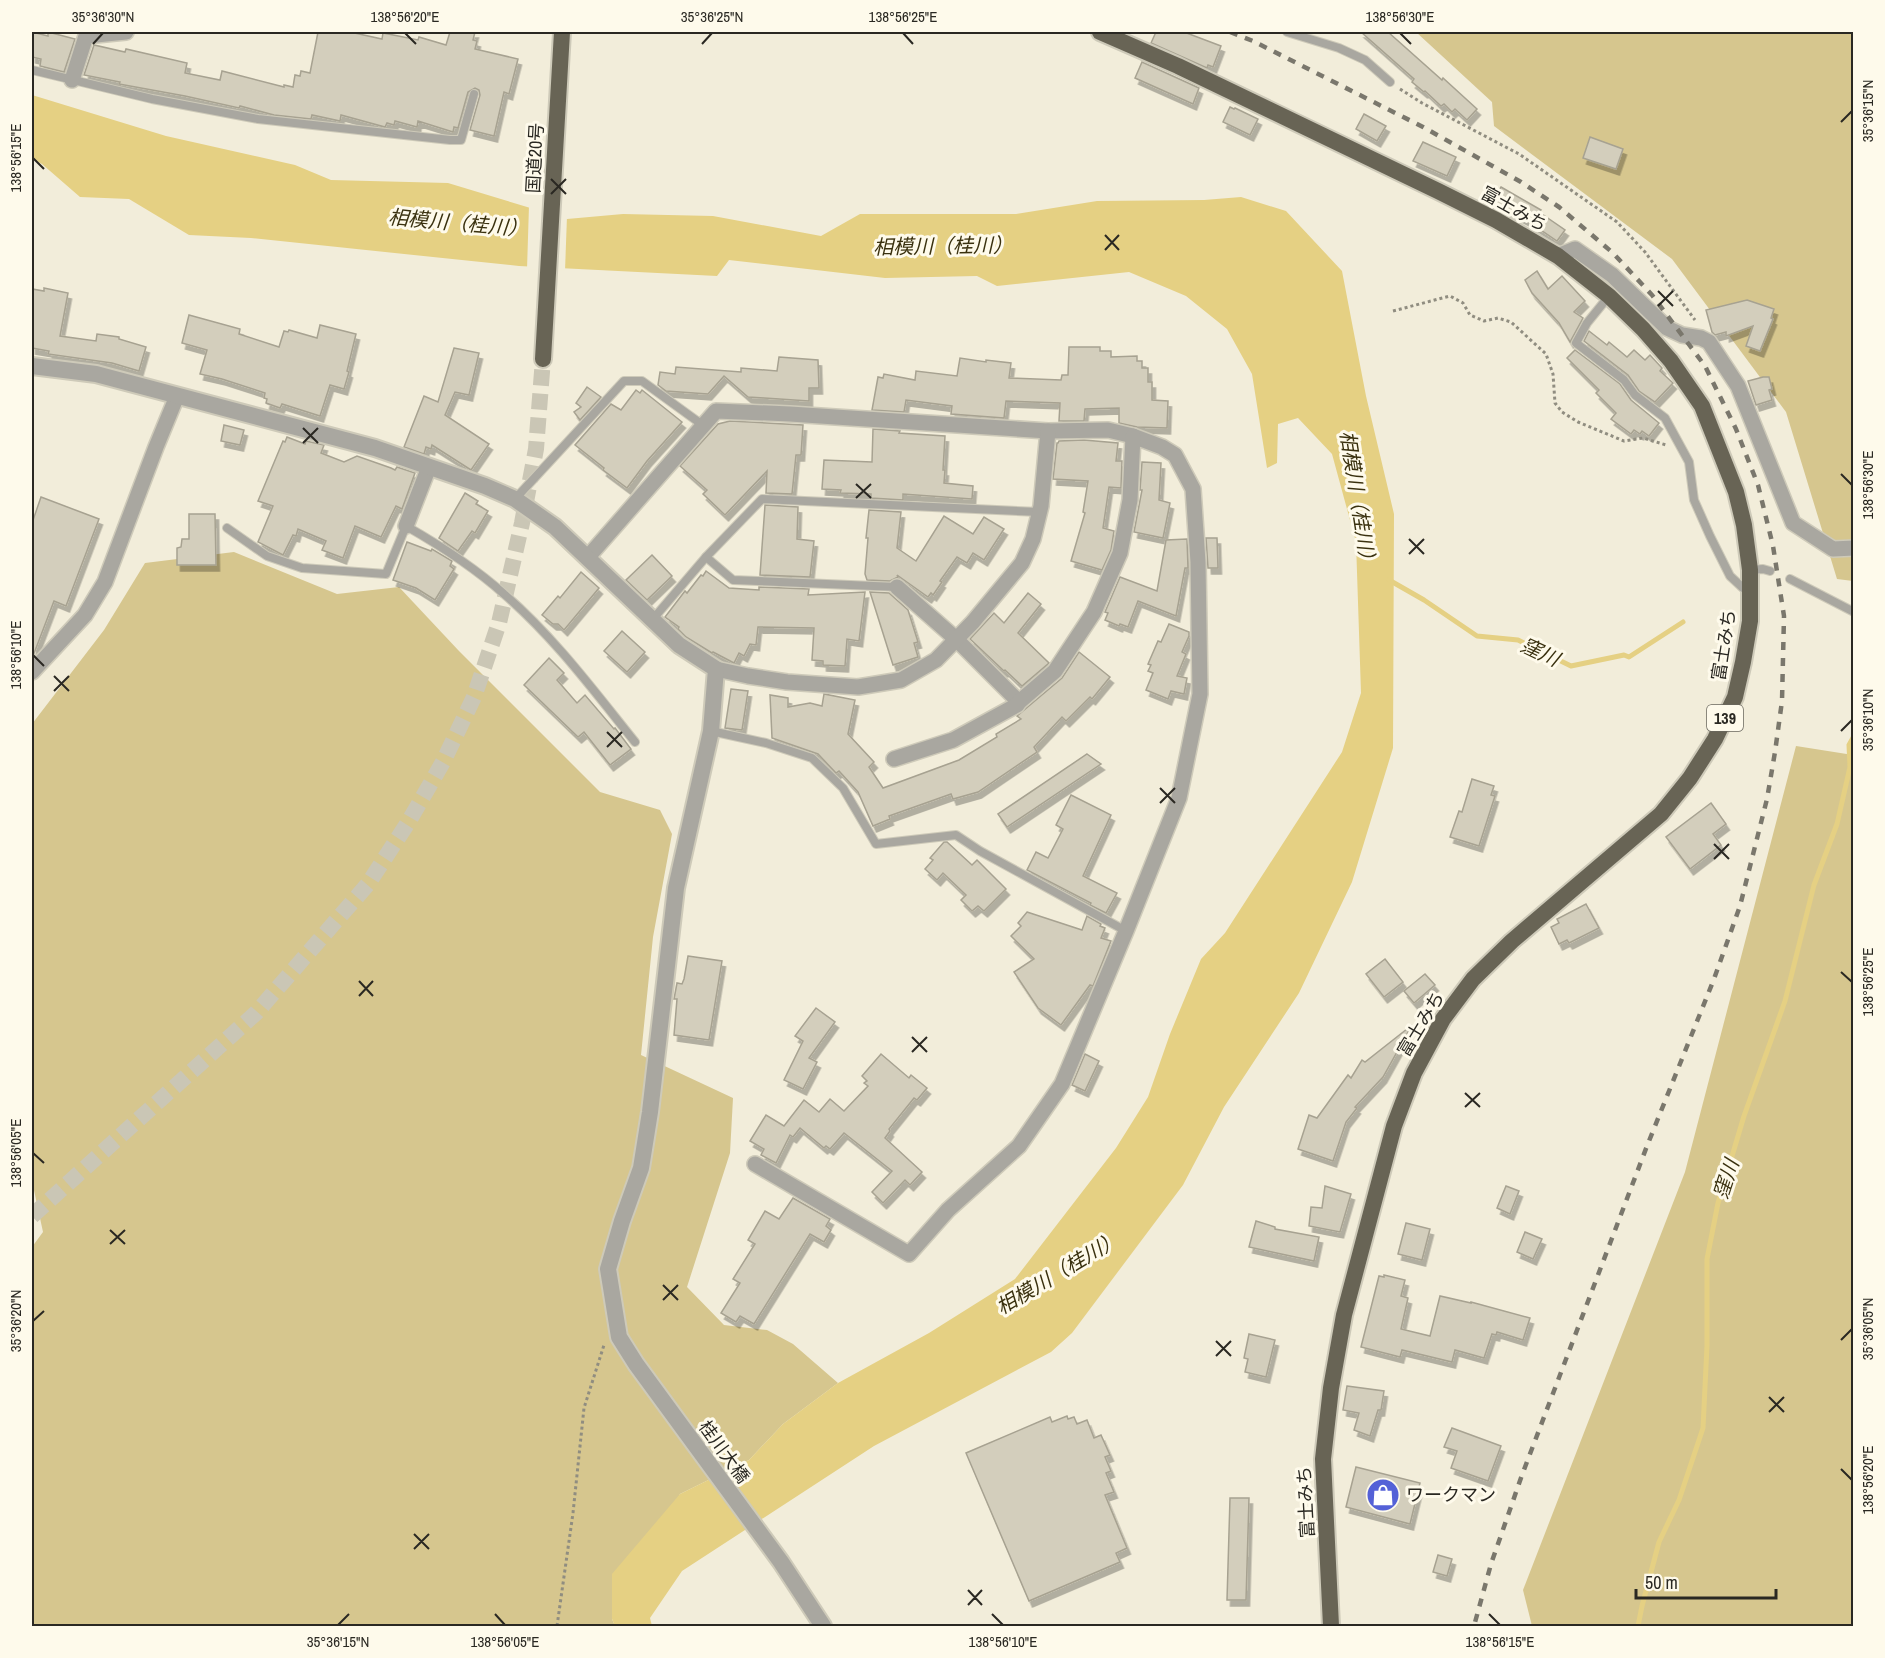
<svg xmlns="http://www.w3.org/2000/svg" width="1885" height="1658" font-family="'Archivo Narrow','Noto Sans JP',sans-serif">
  <defs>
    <filter id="shadow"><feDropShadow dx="3.5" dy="6" stdDeviation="0" flood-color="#0004"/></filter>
  </defs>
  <rect width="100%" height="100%" fill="#f2edda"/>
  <!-- green -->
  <g fill="#d6c68e">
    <path d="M1416,32H1853V581L1837,579L1786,412L1672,259L1494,126L1492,102Z"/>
    <path d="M234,552L337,594L399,587L459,651L600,792L660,810L672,834L653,937L641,1055L733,1098L730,1153L687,1287L724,1325L767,1330L793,1344L838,1383L783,1424L749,1460L680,1494L612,1619L615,1626H32V1247L43,1232L32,1181V724L104,630L145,563Z"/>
    <path d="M1796,746L1853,755V1626H1532L1523,1590L1685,1172Z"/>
  </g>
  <!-- water -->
  <path fill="#e5d083" d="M32,95L166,136L295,165L331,180L448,183L567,219L623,214L713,216L821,236L860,214H1016L1097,201L1204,200L1241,197L1286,211L1342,271L1366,396L1394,514L1393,748L1352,882L1299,993L1224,1107L1183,1185L1072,1333L1051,1352L874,1446L682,1571L650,1618L652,1626H615L612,1619V1574L680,1494L749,1460L783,1424L838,1383L929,1333L1015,1279L1116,1148L1148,1097L1170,1034L1201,959L1225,933L1342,752L1361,693L1356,542L1332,454L1298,418L1278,424L1277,463L1267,468L1252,374L1227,329L1186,296L1129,272L997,286L977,276L885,278L729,260L717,276L519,266L251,238L189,235L129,199L80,197L42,164L32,159Z"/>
  <!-- pier -->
  <path fill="#f2edda" d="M529,205L567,216L565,271L527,269Z"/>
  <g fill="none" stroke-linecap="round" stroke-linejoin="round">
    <!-- stream -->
    <g stroke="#e5d083" stroke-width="5">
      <path d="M1389,580L1424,600L1477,636L1518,640L1571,666L1624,655L1629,657L1683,622"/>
      <path d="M1638,1626L1642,1606L1659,1542L1679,1500L1703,1428L1707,1346V1259L1718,1203L1744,1116L1785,1001L1814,885L1837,824L1850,767L1849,745L1854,736"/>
    </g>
  </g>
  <!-- building -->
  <g fill="#d3cebc" stroke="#a7a291" stroke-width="1.5" filter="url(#shadow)">
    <path d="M32,32L48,36V32L75,39L64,72L40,66L41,59L32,57Z"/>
    <path d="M318,32H350L382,39L383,33L418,40L419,37L446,45L450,32H475L473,40L477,41L475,49L518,59L509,94L504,92L494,136L470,130L480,95L479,90L475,88L468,92L458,128L454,127L453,132L418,121L417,127L395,121L394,125L387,123L385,127L341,115L340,121L312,115L311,119L274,115L240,106L239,108L185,96L119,84L120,82L84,75L94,45L125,52L126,49L187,63L185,73L220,80L222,71L284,87V85L293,87L295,75L300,76L301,71L310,73Z"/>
    <path d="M1156,32H1184L1221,46L1213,67L1208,65L1207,68L1151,43Z"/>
    <path d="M1361,32H1388L1442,80L1443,78L1477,109L1467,120L1455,109L1452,112L1444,104L1441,106L1425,91L1424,92L1412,82L1414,79Z"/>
    <path d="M1142,62L1199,88L1193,104L1135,78Z"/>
    <path d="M1230,107L1234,109L1235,108L1258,119L1250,135L1223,122Z"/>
    <path d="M1364,114L1386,126L1377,141L1356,129Z"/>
    <path d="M1590,137L1623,149L1616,169L1583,158Z"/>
    <path d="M1423,142L1456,157L1447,176L1413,161Z"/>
    <path d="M1501,187L1541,210L1539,212L1565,230L1557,241L1526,220L1492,202Z"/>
    <path d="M1537,271L1548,289L1562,276L1585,301L1574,312L1583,318L1570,342L1559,323L1532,293L1525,280Z"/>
    <path d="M44,288L68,293L60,336L96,341L97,334L119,337V339L146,347L139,371L112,363L48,354L49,351L32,348V289L44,291Z"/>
    <path d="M1747,300L1774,309L1771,318L1773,319L1760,351L1746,346L1753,326L1726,336V332L1715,335L1712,332L1706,310Z"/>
    <path d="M189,315L240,329L239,334L279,347L284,331L288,332L289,330L317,338L320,325L356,334L347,371L349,372L344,389L330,385L320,416L282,404L280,408L266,403L267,399L264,398L265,393L222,379L200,374L207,350L182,343Z"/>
    <path d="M1589,331L1607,345L1609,342L1627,357L1634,350L1645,360L1650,355L1662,368L1660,371L1673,383L1655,402L1639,391L1628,375L1584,341Z"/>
    <path d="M1069,347H1100V351H1111V357L1137,356V361H1142V368H1148V382H1152V400L1168,401L1167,428L1137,427L1119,423V408L1085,409L1084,421H1059L1060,403L1006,401L1004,418L951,414L952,406L906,400L904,412L872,410L878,377L883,378L884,374L915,380L916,371L957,376L960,358L986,362V360L1011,363L1009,378L1061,380L1062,375H1068Z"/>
    <path d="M454,348L479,353L469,395L455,392L445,415L489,444L471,470L432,445L431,449L426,447L424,454L404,447L424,396L438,402Z"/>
    <path d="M1575,350L1620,384L1631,400L1659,423L1649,436L1642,431L1640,434L1634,430L1631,434L1611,419L1616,413L1596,393L1599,390L1567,358Z"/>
    <path d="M779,357L818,360L819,388H809V401L748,397L724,376L708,394L666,391L658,385L660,372L675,374L676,367L741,372V368L777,371Z"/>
    <path d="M1763,377H1769L1772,389L1769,390L1772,400L1756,405L1748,381Z"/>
    <path d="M587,387L601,397L580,420L574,412L581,407L576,403Z"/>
    <path d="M636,390L640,393L642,390L682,422L647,461L627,488L603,470L604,468L575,445L611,404L621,410Z"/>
    <path d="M730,421L803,425L801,455H796L792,494L766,493L767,471L725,515L703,494L707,490L680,466L718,424Z"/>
    <path d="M224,425L244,430L240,445L221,441Z"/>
    <path d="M873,429L900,431L899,433L945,436L943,470H945L944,483L973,486L972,499L903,494V500L871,498V494L840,493L841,490L822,489L824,460L872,462Z"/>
    <path d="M287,437L305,444L306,441L324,445L321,453L344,462L357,456L391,468L395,470L397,467L415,473L402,509L396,506L381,537L355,526L343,558L322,550L326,541L298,529L296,536L293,535L283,555L258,542L273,506L258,501L283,441L285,442Z"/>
    <path d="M1084,440L1118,443L1116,461H1122L1121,488L1109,487L1103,528L1114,531L1111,550L1102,570L1071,561L1085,513L1083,512L1088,481L1053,479L1057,443H1058L1059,441Z"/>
    <path d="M1142,462L1161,463L1159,500L1170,503L1163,538L1134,532L1142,490H1140Z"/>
    <path d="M465,493L478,501L476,504L488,511L475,533L472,531L458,551L439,538Z"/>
    <path d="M41,497L99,519L66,606L54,601L33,656L32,523Z"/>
    <path d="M765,505L798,507L797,539L814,541L810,577L760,575Z"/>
    <path d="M869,510L901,512L897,548L916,561L944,516L973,534L984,517L1004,529L984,560L973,553L967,563L957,557L940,581L942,582L933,595L931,593L928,597L897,575L898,577L890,581L867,580L865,574L868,538H866Z"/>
    <path d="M189,514H215L216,565H177V548L181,547L182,539H189Z"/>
    <path d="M1206,538H1217L1218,568H1208Z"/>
    <path d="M1187,539L1188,568H1185L1176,616L1138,601L1128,627L1120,624L1119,626L1105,620L1108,613L1105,612L1120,577L1157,591L1166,540Z"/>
    <path d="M407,542L431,551L432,549L452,561L450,566L454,569L435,600L416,588L393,580Z"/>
    <path d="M652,555L672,576L647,600L626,580Z"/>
    <path d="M706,571L729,588L759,590V587L809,589L808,595L865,592L859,641L847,639L845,666L823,665V661L812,660L814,628L758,627L756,645L750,644L744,656L739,653L734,663L713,652L712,653L686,637L678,629L679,627L665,617L685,591L687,593L701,575L703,576Z"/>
    <path d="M581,572L599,588L564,630L558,624H553L542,615L558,596L560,598Z"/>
    <path d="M870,592L889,593L908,610L918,642L914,643L918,657L893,665Z"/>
    <path d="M1028,593L1041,604L1018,633L1049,663L1022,686L1005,670L1004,671L970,639L994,613L1004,623Z"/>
    <path d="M1169,624L1189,632V636L1182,652L1186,654L1177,676L1187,678L1184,694L1171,691L1168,699L1146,690L1153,673L1148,671L1151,665L1148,664L1158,641L1161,642Z"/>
    <path d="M622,631L645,652L627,672L604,651Z"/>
    <path d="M1079,652L1110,677L1092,699L1090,697L1066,721L1062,717L1034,747L1037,752L978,792L953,799L951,794L889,816L890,819L873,826L858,792L839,771L836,773L818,754L772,738L770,695L788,698V707L810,703L822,706L824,694L855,700L848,734L874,762L869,767L883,788L959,760L997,737L996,734L1021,719L1017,716L1062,678Z"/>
    <path d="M549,658L564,673L557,680L577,703L585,695L614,729L615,728L631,749L610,765L584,732L578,737L524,685Z"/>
    <path d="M731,689L748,691L742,730L725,728Z"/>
    <path d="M1087,754L1101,764L1007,827L998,814Z"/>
    <path d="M1472,779L1494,786L1491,795L1495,796L1479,846L1450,837L1459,811L1462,812Z"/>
    <path d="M1071,795L1111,815L1083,876L1117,893L1106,913L1090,905L1091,903L1027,870L1036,852L1048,858L1063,829L1056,825Z"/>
    <path d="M1711,803L1726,824L1713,834L1721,845L1690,869L1666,837Z"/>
    <path d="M944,842H947L972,865L977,860L1006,889L984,911L978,906L972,911L961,900L966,895L943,873L937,880L925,869L933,860L930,858Z"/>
    <path d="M1586,904L1599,928L1569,943L1567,940L1559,944L1551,927L1559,923L1557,919Z"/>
    <path d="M1027,912L1082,930L1087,916L1101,924L1100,926L1105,928L1101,938L1111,941L1093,986L1090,985L1061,1025L1038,1008L1014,972L1034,959L1011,936L1021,926L1018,923Z"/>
    <path d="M688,956L722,961L709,1040L674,1035L677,999H674L677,983L682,984L684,979Z"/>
    <path d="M1385,959L1403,982L1384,997L1366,974Z"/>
    <path d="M1425,974L1435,985L1414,1003L1404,991Z"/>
    <path d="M816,1008L835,1022L809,1058L817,1062L803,1089L784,1080L803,1041L795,1036Z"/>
    <path d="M1412,1025L1383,1077L1355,1107L1357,1108L1346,1122L1333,1161L1298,1149L1309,1115L1317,1118L1348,1075L1351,1078L1362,1060L1365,1062Z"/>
    <path d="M881,1054L909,1078L911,1075L927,1088L917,1100L914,1098L889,1129L890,1131L885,1138L922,1172L910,1185L905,1180L883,1203L872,1192L892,1171L844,1133L830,1149L826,1146L824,1148L800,1128L793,1137L790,1135L776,1163L761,1155L764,1149L750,1141L766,1115L784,1126L804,1100L819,1112L830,1099L844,1111L868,1086L864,1083L867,1081L862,1076Z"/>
    <path d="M1085,1054L1099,1061L1085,1091L1072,1085Z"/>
    <path d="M1325,1186L1351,1194L1340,1232L1309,1226L1311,1207L1322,1208Z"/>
    <path d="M1506,1186L1519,1191L1510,1214L1497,1208Z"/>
    <path d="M793,1198L830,1219L826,1226L831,1230L824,1242L810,1234L754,1324L740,1316L736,1322L721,1313L740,1283L733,1279L755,1244L748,1240L765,1211L779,1219Z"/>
    <path d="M1256,1221L1275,1227V1229L1319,1237L1314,1261L1249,1247Z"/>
    <path d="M1406,1223L1430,1229L1422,1260L1398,1254Z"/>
    <path d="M1525,1232L1542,1239L1533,1259L1517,1252Z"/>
    <path d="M1384,1275L1405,1280L1401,1296L1408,1298L1401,1329L1430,1336L1440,1296L1471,1303V1302L1530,1318L1523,1340L1497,1332L1496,1335L1492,1334L1484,1358L1455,1350L1452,1362L1402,1350L1400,1357L1361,1347L1379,1276L1384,1277Z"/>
    <path d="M1249,1334L1275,1340L1266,1377L1245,1372L1248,1359L1244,1358Z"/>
    <path d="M1347,1386L1384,1391L1381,1410H1378L1370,1436L1354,1430L1359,1413L1343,1410Z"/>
    <path d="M1067,1416L1068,1419L1074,1417L1077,1424L1087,1420L1094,1438L1101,1435L1110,1455L1105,1457L1111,1471L1106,1473L1114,1492L1105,1495L1127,1548L1116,1553L1120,1562L1029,1601L966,1453L1050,1417L1052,1422Z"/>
    <path d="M1452,1428L1501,1446L1488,1481L1451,1468L1457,1451L1444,1447Z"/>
    <path d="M1356,1467L1420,1483L1410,1524L1346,1507Z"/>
    <path d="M1230,1498H1249L1246,1600H1227Z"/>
    <path d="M1438,1555L1452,1559L1447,1576L1433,1572Z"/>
  </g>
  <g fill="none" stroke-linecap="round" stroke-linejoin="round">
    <!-- trunk-tunnel -->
    <path stroke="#cac6b5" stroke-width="16" stroke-dasharray="16 8" stroke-linecap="butt" d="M32,1216L256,1013L368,884L409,821L443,762L474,697L499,623L522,523L536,449L543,359"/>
    <!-- service casing -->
    <g stroke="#cecab9" stroke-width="10">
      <g id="service">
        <path d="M1287,32L1339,48L1365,60L1390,82"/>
        <path d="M32,70L152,99L258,119L450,140H461L474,94"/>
        <path d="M1609,296L1587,323L1576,343L1624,380L1635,395L1665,418L1689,462L1694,500L1710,536L1730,576L1743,588L1750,587"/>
        <path d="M515,499L624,381H642L704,426"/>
        <path d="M227,528L267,556L302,568L386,574L406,526C441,546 474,567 504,594C554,637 594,691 635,742"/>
        <path d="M706,557L733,580L897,587"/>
        <path d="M1750,570L1763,569L1770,571"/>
        <path d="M1790,579L1854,612"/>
        <path d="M653,619L706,557L762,499L1039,512"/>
        <path d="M711,731L766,743L812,758L843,788L876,844L956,835L980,851L1126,931"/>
      </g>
    </g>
    <!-- minor casing -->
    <g stroke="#cecab9" stroke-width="18">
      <g id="minor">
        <path d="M72,80L86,36L126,32"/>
        <path d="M1558,256L1575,249L1612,275L1667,328L1682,335L1701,338L1709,342L1738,386L1793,523L1833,549L1854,548"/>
        <path d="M406,526L429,467"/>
        <path d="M588,557L716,411L790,414L1048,431L1108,430L1133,436L1162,447L1175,455L1193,489L1198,562L1200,694L1179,798L1126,931L1062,1084L1019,1146L948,1210L909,1254L755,1164"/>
        <path d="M897,587L956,639L1019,702"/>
        <path d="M716,669L748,676L787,682L858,687L901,680L936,660L973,622L1022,563L1033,539L1041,506L1048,431"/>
        <path d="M32,672L85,615L105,582L156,447L177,396"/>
        <path d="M894,759L953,740L1017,705L1019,702L1055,671L1094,612L1120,553L1130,500L1133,436"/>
      </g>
    </g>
    <!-- tertiary casing -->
    <g stroke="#cecab9" stroke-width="20">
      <path id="tertiary" d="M32,366L96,374L375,448L485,486L515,499L555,527L679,645L716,669L711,731L676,888L650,1112L641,1168L622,1221L608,1269L619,1337L636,1364L781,1562L823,1626"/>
    </g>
    <!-- trunk casing -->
    <g stroke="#cecab9" stroke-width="20">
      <g id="trunk">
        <path d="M1100,32L1178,66L1438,191L1496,220L1558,256L1609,296L1643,329L1671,361L1702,406L1736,492L1744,525L1750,570V621L1743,662L1735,697L1715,739L1690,778L1661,814L1512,941L1473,979L1443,1019L1414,1073L1394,1126L1344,1315L1331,1388L1323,1459L1331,1626"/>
        <path d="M543,359L562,32"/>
      </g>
    </g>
    <!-- path -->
    <g stroke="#908d80" stroke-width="3" stroke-dasharray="3 3" stroke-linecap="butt">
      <path d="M1400,89L1422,103L1519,154L1617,222L1645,252L1695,320"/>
      <path d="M1393,311L1450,296L1463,303L1470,315L1484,321L1498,318L1511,322L1546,354L1553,374L1555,403L1562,412L1578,422L1624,441L1643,438L1666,445"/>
      <path d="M557,1626L573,1513L584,1408L604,1345"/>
    </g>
    <!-- service -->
    <use href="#service" stroke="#a9a7a0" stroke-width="8"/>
    <!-- minor -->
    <use href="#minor" stroke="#a9a7a0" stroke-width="15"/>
    <!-- tertiary -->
    <use href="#tertiary" stroke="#a9a7a0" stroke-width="16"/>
    <!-- trunk -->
    <use href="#trunk" stroke="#686455" stroke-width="16"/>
    <!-- rail -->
    <path stroke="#7a776c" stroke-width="4.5" stroke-dasharray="8 8" stroke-linecap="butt" d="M1230,32L1253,41L1423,127L1521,182L1559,207L1613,253L1652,295L1705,366L1736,429L1758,485L1773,546L1784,616L1782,701L1775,752L1767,799L1740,906L1714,979L1647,1146L1522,1475L1491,1564L1474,1626"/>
  </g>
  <!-- ticks -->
  <path fill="none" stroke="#2a2822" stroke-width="2" d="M405,33L416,44M903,33L913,44M1400,33L1411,44M93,44L103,33M702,44L712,33M1841,122L1852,111M33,158L44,169M551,179L566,194M551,194L566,179M1105,235L1119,250M1105,250L1119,235M1658,291L1673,306M1658,306L1673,291M303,428L318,443M303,443L318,428M1841,474L1852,485M856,484L871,498M856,498L871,484M1409,539L1424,554M1409,554L1424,539M33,655L44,666M54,676L69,691M54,691L69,676M1841,731L1852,720M607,732L622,747M607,747L622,732M1160,788L1175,803M1160,803L1175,788M1714,844L1729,859M1714,859L1729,844M1841,972L1852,982M359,981L373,996M359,996L373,981M912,1037L927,1052M912,1052L927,1037M1465,1093L1480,1107M1465,1107L1480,1093M33,1153L44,1163M110,1230L125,1244M110,1244L125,1230M663,1285L678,1300M663,1300L678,1285M33,1321L44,1311M1841,1340L1852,1329M1216,1341L1231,1356M1216,1356L1231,1341M1769,1397L1784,1412M1769,1412L1784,1397M1841,1469L1852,1480M414,1534L429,1549M414,1549L429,1534M968,1590L982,1605M968,1605L982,1590M495,1614L505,1625M992,1614L1003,1625M1489,1614L1500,1625M338,1625L349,1614"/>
  <!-- icons -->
  <defs>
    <g id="shop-disc" transform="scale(1.725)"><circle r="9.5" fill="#5461d7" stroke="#fefaeb"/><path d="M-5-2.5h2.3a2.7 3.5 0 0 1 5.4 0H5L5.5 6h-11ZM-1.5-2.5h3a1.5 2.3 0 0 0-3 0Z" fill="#fff"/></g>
  </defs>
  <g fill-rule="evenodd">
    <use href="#shop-disc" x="1383" y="1495"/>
  </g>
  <g text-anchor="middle" stroke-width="6" stroke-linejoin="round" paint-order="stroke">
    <!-- shield labels -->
    <rect fill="#fefaeb" stroke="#6a675e" stroke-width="1.5" x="1707" y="705" width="36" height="26" rx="4.5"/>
    <g font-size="16" font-weight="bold" fill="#2a2822">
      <text x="1725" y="724">139</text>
    </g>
    <!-- street labels -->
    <g font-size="18" fill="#2a2822" stroke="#fefaeb">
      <text transform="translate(535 158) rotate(-87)" y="6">国道20号</text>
      <text transform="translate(1514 209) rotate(29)" y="6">富士みち</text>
      <text transform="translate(1724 645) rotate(-81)" y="6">富士みち</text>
      <text transform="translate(1421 1024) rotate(-59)" y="6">富士みち</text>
      <text transform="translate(724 1452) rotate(54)" y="6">桂川大橋</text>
      <text transform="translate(1306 1502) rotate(-93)" y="6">富士みち</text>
    </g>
    <!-- poi labels -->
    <g font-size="18" fill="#2a2822" stroke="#fefaeb" text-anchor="start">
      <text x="1406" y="1501">ワークマン</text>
    </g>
    <!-- water labels -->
    <g font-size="20" font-style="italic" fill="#3a310f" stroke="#fefaeb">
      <text transform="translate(458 223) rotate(5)" y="7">相模川（桂川）</text>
      <text transform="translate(943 246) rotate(-1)" y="7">相模川（桂川）</text>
      <text transform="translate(1358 500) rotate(81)" y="7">相模川（桂川）</text>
      <text transform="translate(1540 652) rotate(25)" y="7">窪川</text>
      <text transform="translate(1726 1179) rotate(-72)" y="7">窪川</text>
      <text transform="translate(1058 1273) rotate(-31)" y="7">相模川（桂川）</text>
    </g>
  </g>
  <!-- border -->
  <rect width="1885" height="1658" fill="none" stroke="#fefaeb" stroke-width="66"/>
  <!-- scale -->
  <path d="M1636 1589v9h140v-9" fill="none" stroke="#2a2822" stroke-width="3"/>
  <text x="1645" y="1589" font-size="18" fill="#2a2822" stroke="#fefaeb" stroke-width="4.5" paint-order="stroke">50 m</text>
  <rect x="33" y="33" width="1819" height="1592" fill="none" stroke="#2a2822" stroke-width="2"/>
  <g font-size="15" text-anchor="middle" fill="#2a2822">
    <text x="103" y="22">35°36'30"N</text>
    <text x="405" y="22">138°56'20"E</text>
    <text x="712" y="22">35°36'25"N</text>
    <text x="903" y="22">138°56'25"E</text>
    <text x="1400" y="22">138°56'30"E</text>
    <text transform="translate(1868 111) rotate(-90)" y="5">35°36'15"N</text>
    <text transform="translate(16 158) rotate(-90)" y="5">138°56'15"E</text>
    <text transform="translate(1868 485) rotate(-90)" y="5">138°56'30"E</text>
    <text transform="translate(16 655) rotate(-90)" y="5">138°56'10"E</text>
    <text transform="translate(1868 720) rotate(-90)" y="5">35°36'10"N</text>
    <text transform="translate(1868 982) rotate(-90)" y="5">138°56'25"E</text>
    <text transform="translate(16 1153) rotate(-90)" y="5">138°56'05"E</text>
    <text transform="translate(16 1321) rotate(-90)" y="5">35°36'20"N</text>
    <text transform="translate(1868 1329) rotate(-90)" y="5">35°36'05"N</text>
    <text transform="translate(1868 1480) rotate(-90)" y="5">138°56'20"E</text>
    <text x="338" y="1647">35°36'15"N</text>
    <text x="505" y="1647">138°56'05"E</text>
    <text x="1003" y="1647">138°56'10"E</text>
    <text x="1500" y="1647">138°56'15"E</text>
  </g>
</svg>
